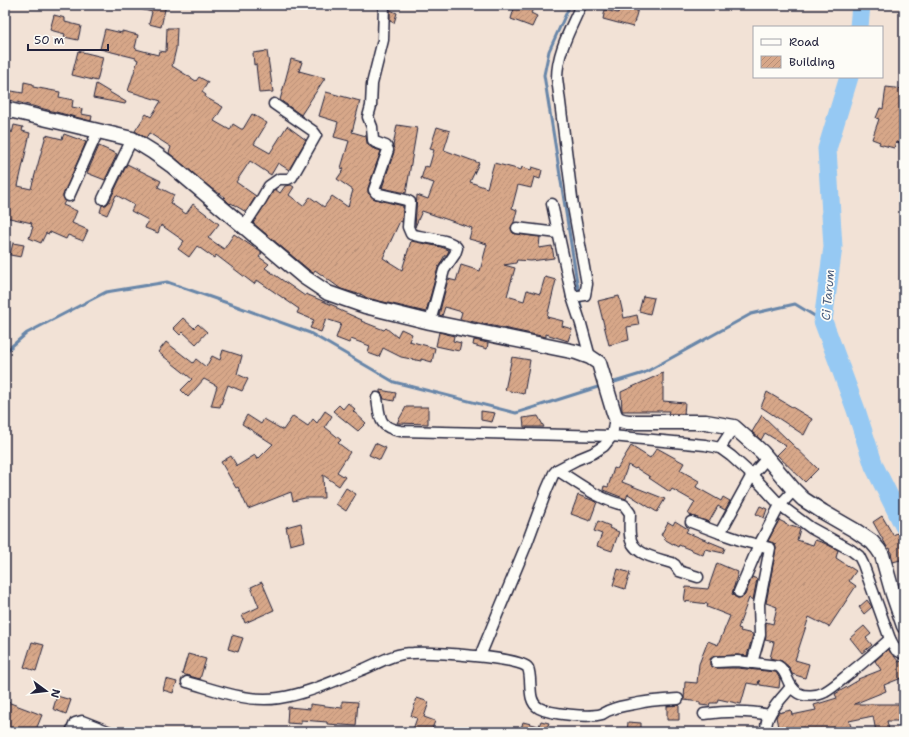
<svg xmlns="http://www.w3.org/2000/svg" width="909" height="737" font-family="'Shantell Sans',sans-serif">
  <defs>
    <pattern id="building-hatch" width="6" height="6" patternUnits="userSpaceOnUse"><rect width="6" height="6" fill="#d7a789"/><path d="M-1 1l2-2M0 6l6-6M5 7l2-2" fill="none" stroke="#b88f77"/></pattern>
  </defs>
  <rect width="100%" height="100%" fill="#f2e2d6"/>
  <filter id="ink" filterUnits="userSpaceOnUse"><feTurbulence type="fractalNoise" baseFrequency=".025" numOctaves="2"/><feDisplacementMap in="SourceGraphic" scale="8" xChannelSelector="R" yChannelSelector="G"/><feConvolveMatrix kernelMatrix="1 2 1 2 8 2 1 2 1" color-interpolation-filters="sRGB"/></filter>
  <g filter="url(#ink)">
    <g fill="none" stroke-linecap="round" stroke-linejoin="round">
      <!-- stream -->
      <g stroke="#6886a9" stroke-width="3">
        <path d="M570,5L549,51L544,75L582,313"/>
        <path d="M5,352L27,333L106,292L167,282L236,306L310,333L394,382L516,413L601,386"/>
        <path d="M608,384L644,373L751,314L795,304L823,321"/>
      </g>
      <!-- river -->
      <g stroke="#96c9f3" stroke-width="19">
        <path d="M859,27L861,5"/>
        <path d="M849,77L827,149L833,247L823,321L856,410L874,466L904,526"/>
      </g>
    </g>
    <!-- building -->
    <g fill="url(#building-hatch)" stroke="#22223b">
      <path d="M136,5H166L161,27L149,24L152,12L136,8Z"/>
      <path d="M515,5H535L531,13L537,16L532,27L511,19Z"/>
      <path d="M620,5H639L633,27L603,19L605,10L618,13Z"/>
      <path d="M390,10L397,13L394,23L390,21Z"/>
      <path d="M54,15L65,18V22L81,26L78,40L64,37L65,34L50,30Z"/>
      <path d="M167,28H177L176,49L172,66L196,81L199,77L208,82L202,92L206,95L205,97L223,107L214,121L230,130L233,124L241,129H243L252,114L267,123L254,144L270,153L287,126L306,140L289,170L278,163L271,175L250,161L236,182L256,196L246,212L231,203L230,204L224,198L225,197L212,189L169,153L171,147L149,133L146,138L135,131L146,114L151,117L161,101L128,91L138,60L136,59V58L100,49L105,29L122,33V31L138,35L135,48L136,49L158,55L159,51L166,52Z"/>
      <path d="M78,51L103,57L97,81L72,75Z"/>
      <path d="M267,51L273,92L259,93L256,64L254,65L253,53Z"/>
      <path d="M291,59L302,62L299,71L325,78L301,115L280,100Z"/>
      <path d="M24,82L33,84V87L60,92L59,97L73,100L72,107L82,109L81,114L92,116L91,121L5,99L6,90L23,93Z"/>
      <path d="M96,84L126,102L125,104L93,98Z"/>
      <path d="M886,87L904,89V144L896,142L894,148L879,144L880,142L872,139L879,119L876,118L880,108L883,109Z"/>
      <path d="M326,92L360,101L352,132L366,136L367,143L368,145L372,148L381,151L368,188V193L375,199L403,206L402,222L400,221L383,258L402,270L411,241L441,247L449,250L447,255H445L438,268L426,312L367,298L359,293L358,294L341,289L315,270L313,273L309,270L253,223L274,190L275,189L280,193L285,186L291,185L294,187L289,195L303,206L310,197L324,207L332,196L348,207L353,190L337,179L344,169L341,168L349,141L334,137L338,122L319,116Z"/>
      <path d="M5,120L12,133L14,125L23,127L22,131L30,133L18,186L31,189L46,135L62,139L64,134L86,142L63,196L65,201L63,205L77,211L72,223L88,230L83,241L68,235L66,239L50,232L49,234L46,233L41,243L29,238L33,227L31,226L32,223L5,217Z"/>
      <path d="M397,125L417,128L406,193L382,188L394,152L393,146Z"/>
      <path d="M437,127L450,131L444,150L479,163L470,182L487,188L494,163L521,170L522,167L531,170L532,167L542,170L540,179L534,177L531,188L518,185L512,208L517,210L514,222L511,228L513,233L516,234L540,237L539,248L552,246L554,258L531,261L517,260L516,263L504,265L515,268L507,296L524,301L527,290L540,294L545,277L556,280L547,317L563,321L562,326L572,329L568,341L546,334V337L460,319L462,312L445,307L442,316L439,315L448,279L456,281L461,265L480,271L487,244L469,239L472,228L422,211L415,227L417,195L428,199L434,183L421,179L425,166L429,167L434,150L430,149Z"/>
      <path d="M99,146L117,154L105,180L87,173Z"/>
      <path d="M127,164L161,181L158,187L174,195L170,203L186,214L193,204L219,224L208,238L224,249L234,234L262,253L259,257L269,264L265,268L305,296L306,294L337,307V309L362,320L361,321L384,330L386,328L397,337L401,329L412,334L409,341L435,348L432,362L421,359V361L401,357L383,348L379,357L368,353L370,346L351,339L349,343L336,338L341,324L326,319L321,332L310,328L314,320L297,313L299,309L257,280L254,284L216,255L214,258L197,246L189,257L178,249L184,241L161,225L158,233L145,228L148,220L131,211L134,205L116,195L107,215L100,212L102,205H106L109,202Z"/>
      <path d="M13,243L24,245L21,257L10,255Z"/>
      <path d="M619,296L624,318L637,315L639,325L627,327L629,340L609,345L598,301Z"/>
      <path d="M643,296L654,298L650,314L639,311Z"/>
      <path d="M183,318L194,328L198,324L207,332L196,344L183,332L180,335L173,328Z"/>
      <path d="M439,332L454,336L453,341L461,343L459,351L436,346Z"/>
      <path d="M474,340L488,343L487,349L473,345Z"/>
      <path d="M166,342L193,363L196,359L206,367L212,356L220,360L223,350L242,356L237,374L248,379L242,391L228,385L220,407L211,406L217,386L204,379L188,397L181,390L192,379L158,352Z"/>
      <path d="M512,357L530,360L524,394L505,390Z"/>
      <path d="M663,373V401L685,403L684,414H668L669,411H622L621,392Z"/>
      <path d="M380,390L396,393L394,401L384,399L382,394L380,392Z"/>
      <path d="M767,392L812,419L804,435L761,407Z"/>
      <path d="M348,403L355,409L353,411L366,423L358,431L333,411L339,405L343,409Z"/>
      <path d="M406,407H428V424L397,423Z"/>
      <path d="M325,411L332,416L325,427L341,440L338,443L350,452L337,472L345,477L339,486L323,475L324,498H305L293,501L291,492L248,509L238,487L236,488L221,462L231,456L237,466L255,455L257,460L273,444L242,424L247,415L261,424L264,419L283,430L293,416L308,426L313,419L317,423Z"/>
      <path d="M481,411L495,413L492,422L481,420Z"/>
      <path d="M762,415L818,469L805,482L777,455L786,446L765,433L761,440L752,432Z"/>
      <path d="M538,416L544,427H524L523,418Z"/>
      <path d="M375,443L386,448L380,460L369,455Z"/>
      <path d="M631,446L650,458L657,448L684,463L680,470L699,481L696,487L721,501L723,497L730,501L725,510L718,506L709,522L692,516L688,514L695,502L672,489L670,492L649,478L650,477L636,468L635,469L628,465L622,482L665,499L657,512L628,494L626,499L603,490L604,486L608,487L614,468L617,469Z"/>
      <path d="M346,488L356,494L346,511L336,504Z"/>
      <path d="M578,495L597,502L590,521L571,514Z"/>
      <path d="M760,506L767,509L764,518L756,514Z"/>
      <path d="M882,516L893,535L904,530V559L893,562L890,548L888,549L887,547L873,522Z"/>
      <path d="M779,520L785,523V524L800,529L797,540L813,545L815,540L824,543L838,550L836,558L856,571L849,581L856,586L829,627L809,617L795,660L809,664L805,678L792,674L789,667L782,661L770,658L774,642L765,640L766,622L773,624L777,607L766,603L776,549L775,544L768,541Z"/>
      <path d="M598,521L610,526L609,528L619,532L612,551L597,546L602,534L594,531Z"/>
      <path d="M675,521L688,529L686,532L725,548L723,553L705,549L703,555L679,545L678,547L664,539L665,538L661,535L668,522L673,525Z"/>
      <path d="M301,523L305,541L290,545L286,527Z"/>
      <path d="M717,563L738,572L732,594L737,598L743,597L745,595L752,577L757,579L753,600L749,598L738,628L741,629L740,631L753,634L747,656L737,655L715,656L710,659V665L716,668H737L776,672L780,679L779,688L760,685L759,680L758,685L747,683L741,704L718,699L717,703H710L709,706L700,705V702L684,700L685,682L697,683L699,664L708,641L718,645L730,616L707,607L708,604L684,601L686,587L708,589Z"/>
      <path d="M618,569L630,573L625,589L613,585Z"/>
      <path d="M262,582L274,610L245,623L242,615L259,607L251,587Z"/>
      <path d="M867,600L872,607L864,614L859,607Z"/>
      <path d="M864,626L871,634L866,638L872,645L862,653L850,638Z"/>
      <path d="M232,635L243,638L238,652L228,649Z"/>
      <path d="M32,642L44,645L36,671L24,667Z"/>
      <path d="M888,649L899,662L904,660V677L884,685L886,691L854,704H904V721H887L889,730L876,732L873,716L849,721L853,732H779L776,717L778,713L791,710L792,715L816,710L814,705L837,698L835,694L859,680L858,679L881,670L875,661Z"/>
      <path d="M188,654L206,659L200,679L182,674Z"/>
      <path d="M166,679L177,682L173,693L163,690Z"/>
      <path d="M57,696L71,700L66,714L53,709Z"/>
      <path d="M417,698L429,702L424,717L435,721L431,732H412L417,718L411,716Z"/>
      <path d="M5,701L42,715L35,732H5Z"/>
      <path d="M342,701L358,702L356,726L327,724V722L301,720V724L287,723L288,707L310,709V704L342,708Z"/>
      <path d="M679,705V720H667V706Z"/>
      <path d="M541,721L549,723L547,728L550,729V732H520L523,722L539,726Z"/>
      <path d="M628,722L641,723V732H627Z"/>
    </g>
    <g fill="none" stroke-linecap="round" stroke-linejoin="round">
      <!-- minor casing -->
      <g stroke="#22223b" stroke-width="13">
        <g id="minor">
          <path d="M384,5L383,40L372,84L371,106L368,117L372,127L373,140L375,142L386,146L388,150L374,190L376,193L406,200L410,202L408,227L411,234C421,238 452,239 457,248L455,254L444,270L430,322"/>
          <path d="M581,5C571,28 557,52 557,78L573,206L587,284L585,295L572,297L581,324L590,357"/>
          <path d="M69,196L98,131"/>
          <path d="M103,199L132,139"/>
          <path d="M552,204L572,297"/>
          <path d="M244,226L261,200L269,186L279,179H288L292,177L316,135L313,131L274,104"/>
          <path d="M517,228L558,233"/>
          <path d="M377,398C380,418 378,427 401,431L612,436L705,445L720,448L731,456L752,475L780,505L811,528L851,550L859,556L863,564L890,639L896,650L904,654"/>
          <path d="M720,448L734,427"/>
          <path d="M557,470C578,483 599,500 624,505L630,513C630,520 629,528 630,535C631,555 657,558 672,563L675,565L679,571L698,577"/>
          <path d="M691,522L720,533L752,475L767,458"/>
          <path d="M720,533L743,541L770,548L759,604L760,635L752,663"/>
          <path d="M739,592L759,545L780,505L794,490"/>
          <path d="M480,656L527,543L547,489L554,473L557,470L576,460L593,453L604,446L612,436L615,417"/>
          <path d="M716,662L737,661L778,666C788,671 786,686 798,693C805,697 817,696 825,692C832,688 838,683 845,677C860,665 875,653 890,639"/>
          <path d="M187,682C216,690 248,703 279,698C307,694 334,681 359,671C378,664 392,653 413,653C429,652 523,657 528,668C533,680 526,701 539,708C550,714 589,718 602,714C605,712 609,710 613,709C621,706 630,705 639,703C652,700 665,700 678,699"/>
          <path d="M704,714C727,711 747,710 769,715"/>
          <path d="M71,732L75,723L82,721L110,732"/>
          <path d="M767,732C762,717 782,698 791,687"/>
        </g>
      </g>
      <!-- secondary casing -->
      <g stroke="#22223b" stroke-width="17">
        <path id="secondary" d="M5,109L132,139L153,152L171,165L304,277L328,293L365,306L430,322L576,352L590,357L599,363L614,413C616,420 622,421 628,422H706L734,427L762,452L794,490L803,499L823,512L856,531L872,542L878,549L882,555L893,594L904,626"/>
      </g>
      <!-- minor -->
      <use href="#minor" stroke="#fdfcf7" stroke-width="10"/>
      <!-- secondary -->
      <use href="#secondary" stroke="#fdfcf7" stroke-width="14"/>
    </g>
  </g>
  <g text-anchor="middle" stroke-width="3.5" stroke-linejoin="round" paint-order="stroke">
    <!-- water labels -->
    <g font-size="12" font-style="italic" fill="#4b5c7b" stroke="#fdfcf7">
      <text transform="translate(828 295) rotate(-85)" y="4">Ci Tarum</text>
    </g>
  </g>
  <!-- margin -->
  <rect width="909" height="737" fill="none" stroke="#fdfcf7" stroke-width="20"/>
  <rect x="10" y="10" width="889" height="717" fill="none" stroke="#22223b" stroke-width="1.5" filter="url(#ink)"/>
  <!-- legend -->
  <rect x="753" y="26" width="130" height="52" fill="#fdfcf7" stroke="#a5a5ac"/>
  <rect x="761" y="39" width="20" height="6" fill="#fdfcf7" stroke="#a5a5ac"/>
  <text x="789" y="46" font-size="12" fill="#22223b">Road</text>
  <rect x="761" y="56" width="20" height="12" fill="url(#building-hatch)" stroke="#a5a5ac"/>
  <text x="789" y="66" font-size="12" fill="#22223b">Building</text>
  <!-- north arrow -->
  <g transform="translate(46 691) rotate(105)" stroke="#fdfcf7" stroke-width="3" paint-order="stroke">
  <path d="M0-3L7 15L0 10L-7 15Z" fill="#22223b"/>
  <text y="-6" font-size="11" font-weight="bold" text-anchor="middle" fill="#22223b">N</text>
  </g>
  <!-- scale -->
  <path d="M28 44v6h80v-6" fill="none" stroke="#22223b" stroke-width="2"/>
  <text x="34" y="44" font-size="12" fill="#22223b" stroke="#fdfcf7" stroke-width="3" paint-order="stroke">50 m</text>
</svg>
